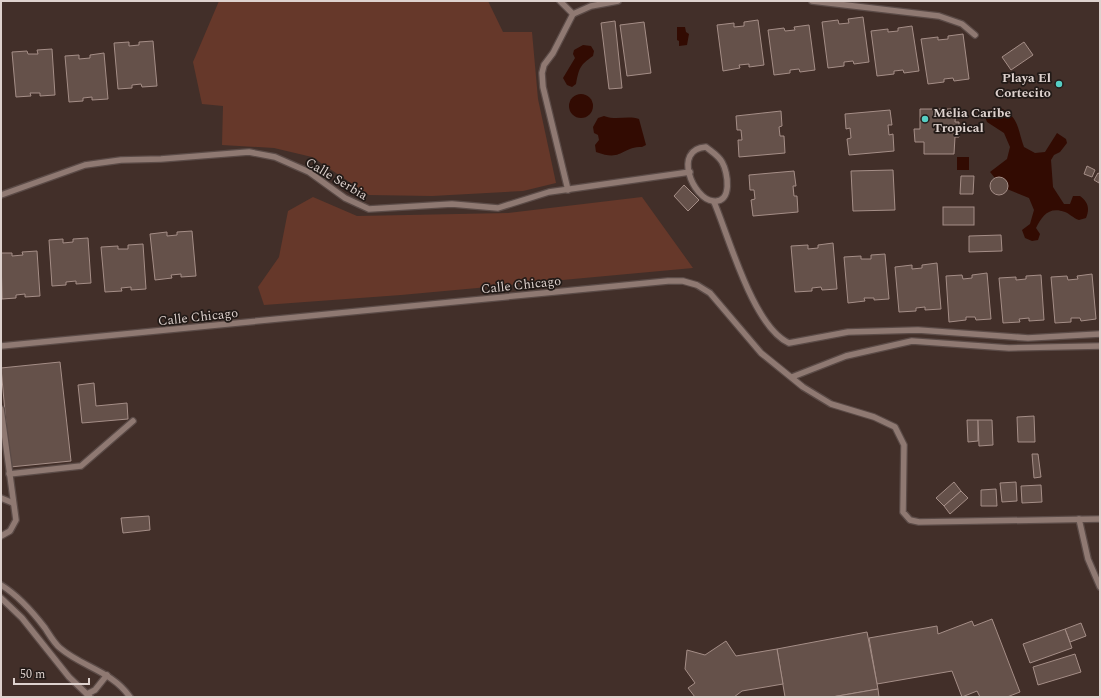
<svg xmlns="http://www.w3.org/2000/svg" width="1101" height="698" font-family="Spectral,serif">
  <rect width="100%" height="100%" fill="#422f29"/>
  <!-- green -->
  <g fill="#66382a">
    <path d="M219,1H488L503,32H532L538,99L556,183L523,191L432,196L369,195L312,157L274,148L222,145L223,106L202,104L193,62Z"/>
    <path d="M313,197L357,216L508,213L642,197L693,268L401,295L264,305L258,287L279,257L288,211Z"/>
  </g>
  <!-- water -->
  <g fill="#320b02">
    <path d="M677,27H685L686,32L689,34L687,45L679,46V41L677,40Z"/>
    <path d="M583,45L591,46L594,51L593,56C580,65 579,68 576,84L572,87L567,85L563,78L575,58L573,54L574,50Z"/>
    <circle cx="581" cy="106" r="12"/>
    <path d="M999,107C1019,117 1017,127 1024,147L1035,153L1045,152L1057,133L1066,139L1067,143L1060,152L1054,155L1051,160L1053,187L1064,204H1070L1073,196H1080C1088,202 1090,208 1086,218L1079,220C1073,218 1070,214 1065,212C1049,206 1042,216 1036,228L1040,234L1038,240L1032,241L1025,238L1022,230L1030,224L1034,210L1029,198L1007,189L1008,183L1005,179L995,178L990,172L1007,159L1010,147L1004,133L987,122L984,114L989,110Z"/>
    <path d="M604,116C617,121 627,115 639,119L646,145L642,147C620,147 623,162 596,152L595,145L599,140L598,135L594,133L593,127L598,118Z"/>
    <rect x="957" y="157" width="12" height="13"/>
  </g>
  <!-- building -->
  <g fill="#65514a" stroke="#a58e87">
    <path d="M863,17L869,62L854,64L853,61L844,62V66L828,68L822,22L838,20L839,24L849,23L848,19Z"/>
    <path d="M758,20L764,65L749,67V64L739,65L740,68L723,71L717,25L734,23V27L744,26V22Z"/>
    <path d="M615,21L622,88L609,89L601,23Z"/>
    <path d="M644,22L651,73L627,76L620,25Z"/>
    <path d="M809,25L815,70L800,72L799,69L790,70V73L774,75L768,30L784,28L785,31L795,30L794,27Z"/>
    <path d="M912,26L919,71L904,73L903,70L894,71V74L877,76L871,31L888,29V32L898,31V28Z"/>
    <path d="M963,34L969,79L954,81L953,78L944,79V82L928,84L921,39L938,37V40L948,39V36Z"/>
    <path d="M153,41L157,86L142,87L141,84L132,85V88L118,89L114,43L129,42V46L139,45V42Z"/>
    <path d="M1024,42L1033,55L1011,70L1002,57Z"/>
    <path d="M52,49L55,95L40,96V93H30L31,96L16,97L12,52L27,51L28,54H38L37,50Z"/>
    <path d="M104,53L108,99L92,100V97L83,98V101L69,102L65,56L79,55V59L90,58V55Z"/>
    <path d="M920,109H956L955,122H959V137H955L954,154H924V142H915L914,129H920Z"/>
    <path d="M890,110L892,125H888L889,135L893,134L894,151L849,155L847,139L851,138L850,128L846,129L845,114Z"/>
    <path d="M781,111L782,126L779,127L780,136H784L785,153L739,157L738,140H742L741,130H737L736,116Z"/>
    <path d="M1087,166L1095,170L1092,177L1084,174Z"/>
    <path d="M893,170L895,210L853,211L851,171Z"/>
    <path d="M794,171L796,186H793L794,196H797L798,212L753,216L751,200L755,199L754,190H750L749,175Z"/>
    <path d="M1098,173L1100,174L1099,183L1094,180Z"/>
    <path d="M961,176H974L973,194H960Z"/>
    <circle cx="999" cy="186" r="9"/>
    <path d="M684,185L699,200L688,211L674,196Z"/>
    <rect x="943" y="207" width="31" height="18"/>
    <path d="M192,231L196,276L181,277V274L171,275L172,278L155,280L150,234L167,232V236L177,235V232Z"/>
    <path d="M1001,235L1002,251L969,252V236Z"/>
    <path d="M88,238L91,283L76,284V281L66,282V285L52,286L49,240L63,239V243L73,242V239Z"/>
    <path d="M833,243L837,289L822,290L821,287L812,288V291L795,292L791,246L808,245V249L818,248V245Z"/>
    <path d="M143,244L146,289L131,290V287L121,288L122,291L105,292L101,247L118,246V249H128V245Z"/>
    <path d="M37,251L40,296L25,297V294L16,295V298L2,299L1,253H12V256L23,255L22,252Z"/>
    <path d="M885,254L889,299L874,300V298H864L865,301L848,303L844,257L861,256V259H871V255Z"/>
    <path d="M937,263L941,309L925,310V307L916,308V311L899,312L895,267L912,265V269L922,268V265Z"/>
    <path d="M987,273L991,319L976,320L975,317H966V320L949,322L946,276L962,275L963,279L972,278V275Z"/>
    <path d="M1092,274L1096,319L1081,321L1080,318H1071V322L1055,323L1051,277L1067,276L1068,280L1078,279L1077,276Z"/>
    <path d="M1041,275L1044,320L1029,321V318L1019,319L1020,322L1003,323L999,278L1016,277V280L1026,279V276Z"/>
    <path d="M60,362L71,461L10,467L1,368Z"/>
    <path d="M94,383L96,406L127,403L128,419L82,423L78,385Z"/>
    <path d="M1034,416L1035,442H1018L1017,417Z"/>
    <path d="M967,420H978V441L968,442Z"/>
    <path d="M978,420H992L993,445L979,446Z"/>
    <path d="M1032,454H1038L1041,477L1034,478Z"/>
    <path d="M954,482L961,491L944,506L936,498Z"/>
    <path d="M1016,482L1017,501L1002,502L1000,483Z"/>
    <path d="M1041,485L1042,502L1022,503L1021,486Z"/>
    <path d="M996,489L997,506H981V490Z"/>
    <path d="M961,491L968,498L950,514L944,506Z"/>
    <path d="M149,516L150,530L123,533L121,518Z"/>
    <path d="M992,619L1020,692L1007,697H980L977,691L962,697L952,671L877,684L869,638L937,626L938,634L972,621L974,626Z"/>
    <path d="M1081,623L1086,636L1070,642L1065,629Z"/>
    <path d="M1065,629L1072,648L1030,663L1023,644Z"/>
    <path d="M867,632L878,689L832,697H785L777,649Z"/>
    <path d="M726,641L736,656L777,649L783,684L742,691L734,697H695L688,688L695,683L685,669L687,650L705,655Z"/>
    <path d="M1075,654L1081,672L1038,685L1033,667Z"/>
    <path d="M878,689L879,697H832Z"/>
  </g>
  <g fill="none" stroke-linecap="round" stroke-linejoin="round">
    <!-- service casing -->
    <g stroke="#5b4b47" stroke-width="8">
      <g id="service">
        <path d="M560,1L573,14"/>
        <path d="M812,1L939,16L962,24L975,35"/>
        <path d="M706,147C712,152 718,155 722,162C728,172 733,204 713,201C693,199 672,149 706,147Z"/>
        <path d="M568,190L543,87L542,73L544,65L553,53L573,14L591,6L618,1"/>
        <path d="M1,195L85,165L121,160L161,159L249,152L275,157L309,172L345,198L369,209L452,204L498,208L549,192L690,172"/>
        <path d="M714,202C729,237 753,327 789,343L848,332L918,330L1028,338L1100,334"/>
        <path d="M1,346L668,281H683L697,285L710,293L761,353L803,387L831,404L874,417L895,427L904,445L903,512L910,520L919,522L1100,519"/>
        <path d="M792,377L846,356L912,341L1009,348L1100,346"/>
        <path d="M1,409L16,520L10,531L1,536"/>
        <path d="M9,474L81,466L133,421"/>
        <path d="M1,498L13,503"/>
        <path d="M1079,519L1088,559L1100,587"/>
        <path d="M1,585C19,596 32,611 45,628C49,634 54,643 60,648C82,667 112,671 130,697"/>
        <path d="M1,598L22,618L69,677L90,697"/>
        <path d="M87,694L95,690L107,675"/>
      </g>
    </g>
    <!-- service -->
    <use href="#service" stroke="#8f7972" stroke-width="5.5"/>
  </g>
  <!-- markers -->
  <g fill="#56cec4" stroke="#221a17" stroke-width="1.5">
    <circle cx="1059" cy="84" r="4"/>
    <circle cx="925" cy="119" r="4"/>
  </g>
  <g text-anchor="middle" stroke-width="3.5" stroke-linejoin="round" paint-order="stroke">
    <!-- poi labels -->
    <g font-size="13" font-weight="bold" fill="#ded2ce" stroke="#221a17" text-anchor="end">
      <text x="1051" y="82">Playa El<tspan x="1051" dy="15">Cortecito</tspan></text>
      <text x="933" y="117" text-anchor="start">Melia Caribe<tspan x="933" dy="15">Tropical</tspan></text>
    </g>
    <!-- street labels -->
    <g font-size="13" fill="#ded2ce" stroke="#221a17">
      <text transform="translate(337 178) rotate(31)" y="5">Calle Serbia</text>
      <text transform="translate(521 284) rotate(-6)" y="5">Calle Chicago</text>
      <text transform="translate(198 316) rotate(-6)" y="5">Calle Chicago</text>
    </g>
  </g>
  <!-- border -->
  <rect width="1101" height="698" fill="none" stroke="#ded2ce" stroke-width="4"/>
  <!-- scale -->
  <path d="M14 678v6h75v-6" fill="none" stroke="#ded2ce" stroke-width="2"/>
  <text x="20" y="678" font-size="12" fill="#ded2ce" stroke="#221a17" stroke-width="3" paint-order="stroke">50 m</text>
</svg>
